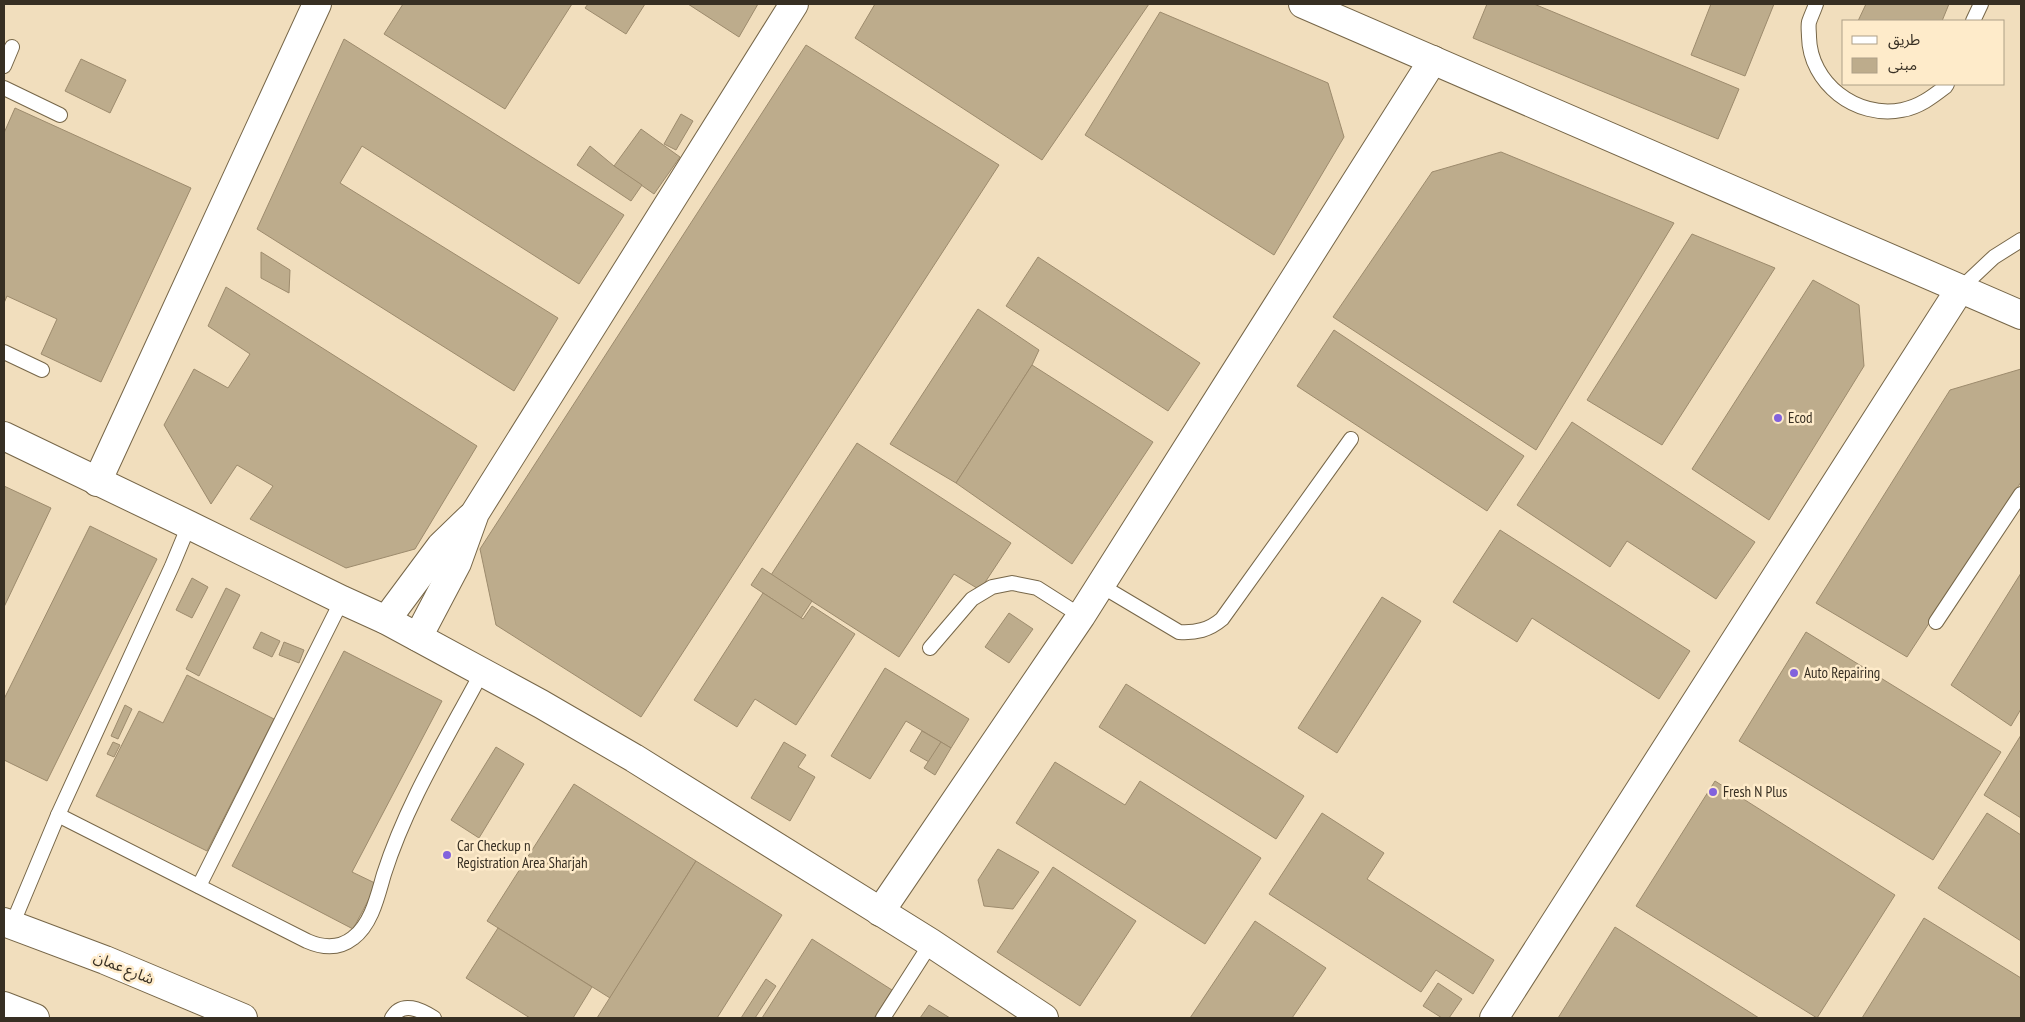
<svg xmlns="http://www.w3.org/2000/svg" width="2025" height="1022" font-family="'PT Sans Narrow','Noto Sans Arabic',sans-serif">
  <rect width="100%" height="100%" fill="#f1debd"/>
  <!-- building -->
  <g fill="#bdac8c" stroke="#9d8b6d">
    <path d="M403,4H572L505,109L384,34Z"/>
    <path d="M588,4H645L626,34L585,8Z"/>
    <path d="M688,4H758L739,37Z"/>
    <path d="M875,4H1149L1042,160L855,38Z"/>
    <path d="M1487,4H1534L1739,89L1718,139L1473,38Z"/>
    <path d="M1711,4H1774L1745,76L1691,55Z"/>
    <path d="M1866,4H1949L1942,21H1858Z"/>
    <path d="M1160,12L1328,83L1344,137L1274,255L1085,135Z"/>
    <path d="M344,39L624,215L579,284L362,146L340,183L558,318L514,391L257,229Z"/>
    <path d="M806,45L999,165L641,717L496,625L480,549Z"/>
    <path d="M81,59L126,80L110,113L65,91Z"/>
    <path d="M15,108L191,188L101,382L41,354L57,319L7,296L4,303V133Z"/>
    <path d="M681,114L693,121L676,150L664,144Z"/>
    <path d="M641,129L680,157L654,194L614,166Z"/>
    <path d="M590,146L614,166L642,185L631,201L577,165Z"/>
    <path d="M1501,152L1674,223L1536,450L1333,317L1432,172Z"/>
    <path d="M1692,234L1775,268L1662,445L1587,400Z"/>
    <path d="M261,252L290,270L289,293L261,278Z"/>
    <path d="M1038,257L1200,363L1168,411L1006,306Z"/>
    <path d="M1813,280L1859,305L1864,366L1769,520L1692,469Z"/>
    <path d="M226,287L477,446L415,549L346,568L250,519L273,486L237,465L211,504L164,425L194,369L228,388L250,354L208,326Z"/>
    <path d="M978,309L1039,350L1032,365L956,483L890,444Z"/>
    <path d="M1334,330L1524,456L1487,511L1297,386Z"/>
    <path d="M1032,365L1153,442L1072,564L956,483Z"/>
    <path d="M2021,369V482L1907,657L1816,603L1950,390Z"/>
    <path d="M1572,422L1755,542L1716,599L1627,541L1610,567L1517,505Z"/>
    <path d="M857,443L1011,543L980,590L954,574L899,657L771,575Z"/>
    <path d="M4,486L51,508L4,607Z"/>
    <path d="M90,526L157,559L47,781L4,760V699Z"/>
    <path d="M1500,530L1690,651L1659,699L1532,618L1517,642L1453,602Z"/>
    <path d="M762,568L812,601L801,618L751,585Z"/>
    <path d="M2021,573V709L2011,726L1951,685Z"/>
    <path d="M192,578L208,587L192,618L176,610Z"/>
    <path d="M226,588L240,595L199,676L186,669Z"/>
    <path d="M763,593L803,619L812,606L855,634L796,725L755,699L737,727L694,700Z"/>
    <path d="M1382,597L1421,621L1337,753L1298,728Z"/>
    <path d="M1009,613L1033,629L1009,663L985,647Z"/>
    <path d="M261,632L280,641L272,657L253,648Z"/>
    <path d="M1806,632L2001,752L1933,860L1739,741Z"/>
    <path d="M284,642L304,650L299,663L279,655Z"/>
    <path d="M344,651L442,701L352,872L377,884L353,929L232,866Z"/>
    <path d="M885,668L969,719L951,748L906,721L870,779L831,756Z"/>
    <path d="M187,675L274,719L207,851L96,796L139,711L163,723Z"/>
    <path d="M1126,684L1304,796L1276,839L1099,727Z"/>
    <path d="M125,705L132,709L118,739L111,736Z"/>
    <path d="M922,731L941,742L929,762L910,751Z"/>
    <path d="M2021,735V818L1984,795Z"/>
    <path d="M113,742L120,745L114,757L107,754Z"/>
    <path d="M784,742L806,755L798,767L815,777L790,821L751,798Z"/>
    <path d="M941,742L951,748L935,775L924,768Z"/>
    <path d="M496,747L524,764L479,838L451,820Z"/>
    <path d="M1055,762L1125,805L1140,781L1261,858L1205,944L1016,823Z"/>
    <path d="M1715,781L1895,895L1817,1018L1636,906Z"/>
    <path d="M574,784L696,861L610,998L487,921Z"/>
    <path d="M1322,813L1384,853L1367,879L1494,960L1473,994L1436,970L1421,992L1269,894Z"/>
    <path d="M1987,813L2021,835V941L1938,888Z"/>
    <path d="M998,849L1039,872L1013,909L984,906L978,880Z"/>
    <path d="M696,861L782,915L717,1018H597Z"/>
    <path d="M1053,867L1136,921L1080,1006L997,952Z"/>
    <path d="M1924,918L2021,978V1018H1862Z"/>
    <path d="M1255,921L1326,968L1292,1018H1190Z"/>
    <path d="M1615,927L1759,1018H1558Z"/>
    <path d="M498,928L592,987L573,1018H530L466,978Z"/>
    <path d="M812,939L892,990L874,1018H762Z"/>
    <path d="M766,979L776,986L755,1018H741Z"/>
    <path d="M1438,983L1462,999L1449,1018H1442L1423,1006Z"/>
    <path d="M929,1005L950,1018H920Z"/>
  </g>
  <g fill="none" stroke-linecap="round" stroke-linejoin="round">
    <!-- service casing -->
    <g stroke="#766648" stroke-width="16">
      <g id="service">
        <path d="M1816,4C1814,10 1811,16 1809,22C1808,26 1809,32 1809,37C1810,83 1856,119 1902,110C1919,107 1932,97 1945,87L1947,84"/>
        <path d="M1973,21L1981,4"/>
        <path d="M4,66L12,47"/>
        <path d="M4,88L60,115"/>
        <path d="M1960,289L1994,257L2021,240"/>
        <path d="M4,352L42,370"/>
        <path d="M1100,585L1179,632C1196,633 1209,630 1222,619L1351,439"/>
        <path d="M1936,622L2021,494"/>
        <path d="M930,648L972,599L992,587L1012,583L1037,588L1081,616"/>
        <path d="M58,815L307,941C323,948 339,949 353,938C372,924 378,894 384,874C407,802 447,738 482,672"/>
        <path d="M199,886L342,600"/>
        <path d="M12,925L58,815L172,566L189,525"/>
        <path d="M392,1018C402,1000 421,1010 434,1018"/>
        <path d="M883,1018L931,943"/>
      </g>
    </g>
    <!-- minor casing -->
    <g stroke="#766648" stroke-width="30">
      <g id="minor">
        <path d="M1303,4L2021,315"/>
        <path d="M4,436L189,525L342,600L386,620L541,704L634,758L931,943L1044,1018"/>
        <path d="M97,482L317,4"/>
        <path d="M386,620L441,546L470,518"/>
        <path d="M418,637L457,563L475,513L794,4"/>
        <path d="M880,912L1081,616L1433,60"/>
        <path d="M1494,1018L1960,289"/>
      </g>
    </g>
    <!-- primary casing -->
    <g stroke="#766648" stroke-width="30">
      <g id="primary">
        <path d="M4,922L105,960L243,1018"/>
        <path d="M4,1006L35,1018"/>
      </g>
    </g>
    <!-- service -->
    <use href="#service" stroke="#fff" stroke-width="14"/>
    <!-- minor -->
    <use href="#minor" stroke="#fff" stroke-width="28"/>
    <!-- primary -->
    <use href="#primary" stroke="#fff" stroke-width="28"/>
  </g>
  <!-- markers -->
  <g fill="#8262dd" stroke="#feebca" stroke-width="2">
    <circle cx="1778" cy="418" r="5"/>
    <circle cx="1794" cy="673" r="5"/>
    <circle cx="1713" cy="792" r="5"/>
    <circle cx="447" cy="855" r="5"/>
  </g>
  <g text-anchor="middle" stroke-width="5" stroke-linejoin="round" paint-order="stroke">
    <!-- poi labels -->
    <g font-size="15" fill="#372f23" stroke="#feebca" text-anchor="start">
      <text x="1788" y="423">Ecod</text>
      <text x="1804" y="678">Auto Repairing</text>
      <text x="1723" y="797">Fresh N Plus</text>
      <text x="457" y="851">Car Checkup n<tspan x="457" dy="17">Registration Area Sharjah</tspan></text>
    </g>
    <!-- street labels -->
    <g font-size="15" fill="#372f23" stroke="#feebca">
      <text transform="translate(124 968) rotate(22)" y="5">شارع عمان</text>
    </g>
  </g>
  <!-- border -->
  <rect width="2025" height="1022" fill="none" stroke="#372f23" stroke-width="10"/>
  <!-- legend -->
  <rect x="1842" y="20" width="162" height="65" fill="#feebca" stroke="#aea087"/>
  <rect x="1852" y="36" width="25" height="8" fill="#ffffff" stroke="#aea087"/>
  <text x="1888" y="45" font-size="15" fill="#372f23">طريق</text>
  <rect x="1852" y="58" width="25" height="15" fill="#bdac8c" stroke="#aea087"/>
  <text x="1888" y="70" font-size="15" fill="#372f23">مبنى</text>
</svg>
